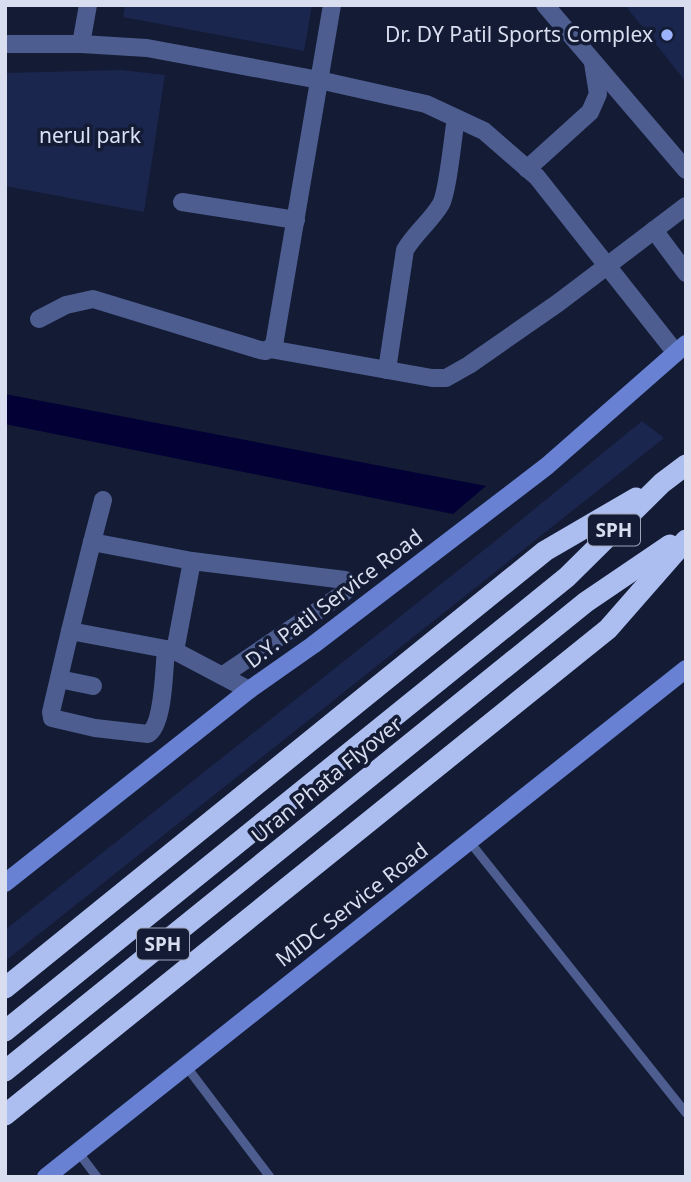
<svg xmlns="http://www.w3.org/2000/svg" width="691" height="1182" font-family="'Noto Sans',sans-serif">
  <rect width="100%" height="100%" fill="#141b34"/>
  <!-- green -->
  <g fill="#1b264f">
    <path d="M125,5H312L304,51L123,17Z"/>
    <path d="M625,5H686V82Z"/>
    <path d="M121,70L165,75L144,212L5,186V73Z"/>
    <path d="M642,421L664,438L5,961V930L499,538Z"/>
  </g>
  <!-- water -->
  <path fill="#030036" d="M5,394L486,486L453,514L5,424Z"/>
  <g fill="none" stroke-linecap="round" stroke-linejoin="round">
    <!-- lane -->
    <g stroke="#4d5d90" stroke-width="9">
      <path d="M469,841L686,1113"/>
      <path d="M186,1066L270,1177"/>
      <path d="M78,1152L97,1177"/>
    </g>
    <!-- street -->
    <g stroke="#4d5d90" stroke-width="18">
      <path d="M545,5L686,170"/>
      <path d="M5,44H81L147,48L319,80L426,104L484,131L537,177L676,353"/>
      <path d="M81,44L88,5"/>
      <path d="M527,169L590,112L598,94L593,63"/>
      <path d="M182,202L296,220"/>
      <path d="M654,230L686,273"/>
      <path d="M39,319L66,305L93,299L260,350L266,351L274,345L332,5"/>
      <path d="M270,349L432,378H446L469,365L558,303L686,206"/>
      <path d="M387,370L405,250C415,233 431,221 441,204C448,191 453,135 456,118"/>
      <path d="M92,542L103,500"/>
      <path d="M192,561L175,651L249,690"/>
      <path d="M70,631L92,542L192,561L345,580L348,589L341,595L222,676"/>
      <path d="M166,649C164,668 164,725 148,734L95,728L52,718L51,712L70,631L166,649L175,651"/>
      <path d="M59,679L93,686"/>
    </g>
    <!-- secondary -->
    <g stroke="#6881d2" stroke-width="18">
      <path d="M5,883L249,690L313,645L547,466L686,344"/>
      <path d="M46,1177L686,669"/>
    </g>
    <!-- highway -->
    <g stroke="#acbdf0" stroke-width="21">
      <path d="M5,988L545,551L636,498"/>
      <path d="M5,1031L567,577L662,483L686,465"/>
      <path d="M5,1071L586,602L670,545"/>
      <path d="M5,1115L608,629L686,540"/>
    </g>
  </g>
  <!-- markers -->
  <circle fill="#9cb4fd" stroke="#141b34" stroke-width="2.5" cx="667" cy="35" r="7"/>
  <g text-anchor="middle" stroke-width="7" stroke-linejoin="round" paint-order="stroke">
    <!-- shield labels -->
    <g fill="#141b34" stroke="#9da4b7" stroke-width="2">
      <rect x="588" y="514.5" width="52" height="31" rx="5"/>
      <rect x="137" y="928.5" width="52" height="31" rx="5"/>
    </g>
    <g font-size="19" font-weight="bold" fill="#d8deef">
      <text x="614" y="537">SPH</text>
      <text x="163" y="951">SPH</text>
    </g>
    <!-- poi labels -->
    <g font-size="21" fill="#d8deef" stroke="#141b34" text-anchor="end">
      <text x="653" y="42">Dr. DY Patil Sports Complex</text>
    </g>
    <!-- park labels -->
    <g font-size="21" fill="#d9e1f7" stroke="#141b34">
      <text x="90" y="143">nerul park</text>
    </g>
    <!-- street labels -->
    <g font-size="21" fill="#d8deef" stroke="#141b34">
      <text transform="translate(334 599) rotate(-37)" y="7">D.Y. Patil Service Road</text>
      <text transform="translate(327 780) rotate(-39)" y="7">Uran Phata Flyover</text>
      <text transform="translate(352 905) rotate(-38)" y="7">MIDC Service Road</text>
    </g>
  </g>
  <!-- border -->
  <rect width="691" height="1182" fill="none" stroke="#d8deef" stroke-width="14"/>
</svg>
